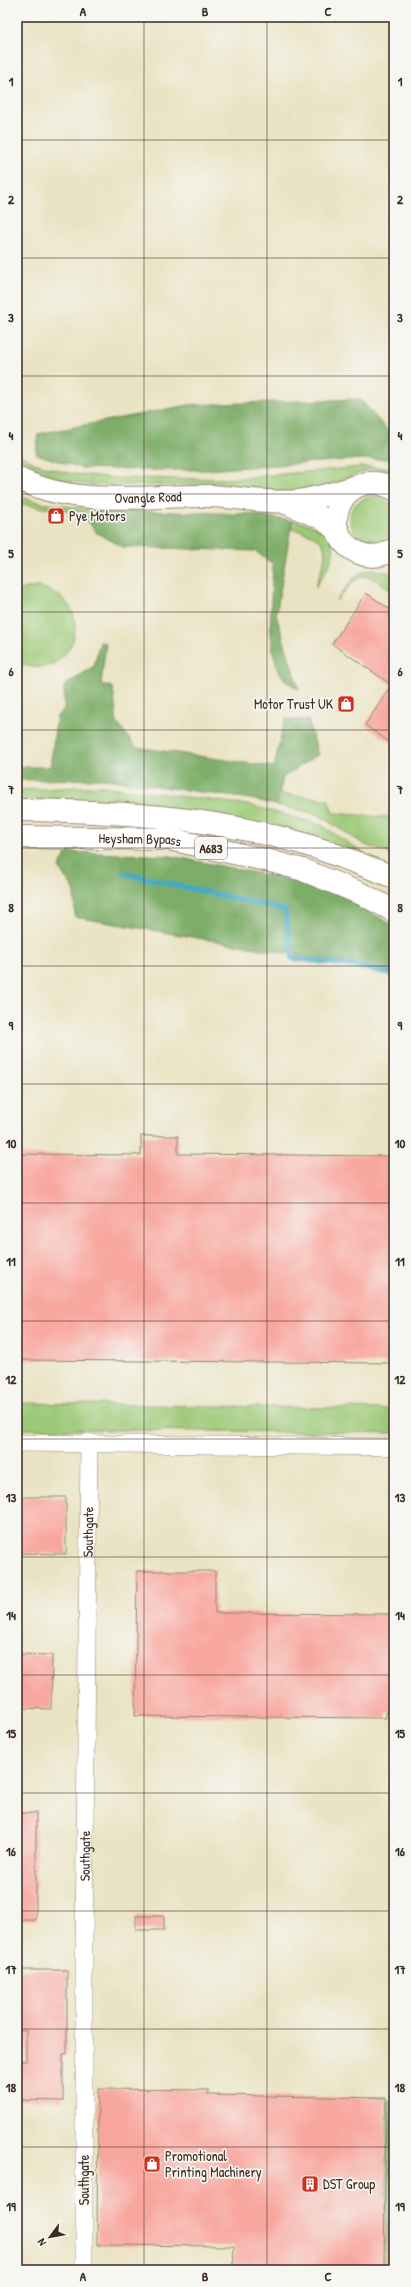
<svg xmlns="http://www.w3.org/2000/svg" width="411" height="2287" font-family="'Patrick Hand',sans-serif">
  <rect width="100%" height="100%" fill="#f6f6f2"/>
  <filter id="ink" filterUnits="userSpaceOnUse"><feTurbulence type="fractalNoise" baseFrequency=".025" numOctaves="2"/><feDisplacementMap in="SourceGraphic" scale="8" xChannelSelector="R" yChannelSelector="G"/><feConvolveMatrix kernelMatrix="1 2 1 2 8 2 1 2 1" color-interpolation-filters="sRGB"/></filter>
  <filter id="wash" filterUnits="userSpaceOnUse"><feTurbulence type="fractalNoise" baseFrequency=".012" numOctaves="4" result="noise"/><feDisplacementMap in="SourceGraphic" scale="16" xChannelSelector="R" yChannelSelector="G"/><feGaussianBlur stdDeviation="0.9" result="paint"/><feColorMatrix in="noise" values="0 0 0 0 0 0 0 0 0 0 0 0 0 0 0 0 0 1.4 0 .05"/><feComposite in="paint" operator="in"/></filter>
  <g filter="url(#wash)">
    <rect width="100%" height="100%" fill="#eae3c3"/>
    <!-- green -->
    <g fill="#9cc977" stroke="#6c7a4a">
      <path d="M17,453L34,463L68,473L115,478L227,479L362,467L394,468V474L381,469H372L329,485L287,493L195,485H88L59,479L17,461Z"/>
      <path d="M17,496L46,504L99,510L90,524L86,519L91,513L43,508L23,504L17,507Z"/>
      <path d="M374,496L381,497L394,506V534C368,571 322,505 374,496Z"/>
      <path d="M292,521C310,523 341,533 332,558C329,568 321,578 315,588C328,552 335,538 291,529Z"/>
      <path d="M372,569L394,574V593C362,568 362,572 336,601L357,574Z"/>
      <path d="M39,587C105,603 70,689 17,662V592L26,588Z"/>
      <path d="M101,786L249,805L321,825L365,854L150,806L93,800H17V790Z"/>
      <path d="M279,794L328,799L333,813L383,817L394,815V855L365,845L317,814L277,805Z"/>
      <path d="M17,1403L394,1409V1433L17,1429Z"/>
    </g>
    <!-- forest -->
    <g fill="#7dad68" stroke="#5c6c43">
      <path d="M360,399L394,438V459H361L206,470H146L81,468L36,454L38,434L188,405Z"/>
      <path d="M99,510L252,514L292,521L276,615L299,690C295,686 287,683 284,679C264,653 272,596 273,564L255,551L123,547L97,533L90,524Z"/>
      <path d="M100,642L106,643L101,684L113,687L117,723L136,747L274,767L285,719L308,720L318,755L283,777L277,805L250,799L106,779L17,780V767H50L57,716L64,709V686L94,666Z"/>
      <path d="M67,852L171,856L316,885L340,895L394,926V974L391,971L75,917L74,889L59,868Z"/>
      <path d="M388,2100H394V2270H384Z"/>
    </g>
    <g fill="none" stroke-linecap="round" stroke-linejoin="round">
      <!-- stream -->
      <path stroke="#42a9c2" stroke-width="5.5" d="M123,873L285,910L292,958L354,966L390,973L394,976"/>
    </g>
    <g id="blocks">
      <!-- building -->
      <g fill="#f8a79f">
        <path d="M366,593L394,612V745L365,725L392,685L332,644Z"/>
        <path d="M141,1136H178V1154L394,1156V1363L17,1360V1154L141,1155Z"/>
        <path d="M17,1497H66V1554L17,1553Z"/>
        <path d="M137,1571H215V1613L394,1614V1712H386V1718L135,1716Z"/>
        <path d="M17,1654L52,1655L51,1709L17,1708Z"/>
        <rect x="17" y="1813" width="19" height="107"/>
        <rect x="136" y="1916" width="28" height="14"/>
        <path d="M17,1970H67V2054H63V2101L17,2100V2061H26V2031H17Z"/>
        <path d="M98,2089L208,2090V2095L386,2098L384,2270H233L234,2246L97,2245Z"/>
      </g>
    </g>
  </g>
  <g filter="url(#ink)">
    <use href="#blocks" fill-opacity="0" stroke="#928670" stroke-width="1"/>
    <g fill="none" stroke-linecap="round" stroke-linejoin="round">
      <!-- minor casing -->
      <g stroke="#928670" stroke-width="18">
        <g id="minor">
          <path d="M17,1443L394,1447"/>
          <path id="s1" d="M84,2270V1947L89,1442"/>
        </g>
      </g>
      <!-- major casing -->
      <g stroke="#928670" stroke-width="24">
        <g id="major">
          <path id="s2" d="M17,478C75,508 147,495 209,496C239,497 268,504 298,501C317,498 335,493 354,487"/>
          <path d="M394,489C344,462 312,533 359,553C371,558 383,556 394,549"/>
          <path d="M286,503L324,519L339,533"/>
        </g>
      </g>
      <!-- highway casing -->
      <g stroke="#928670" stroke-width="24">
        <g id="highway">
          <path d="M17,810C110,811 204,816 294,841C328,850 361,865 394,877"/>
          <path id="s3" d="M17,837L169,839L270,861L303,870L362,894L394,911"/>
        </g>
      </g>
      <!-- minor -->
      <use href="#minor" stroke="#fff" stroke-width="17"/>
      <!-- major -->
      <use href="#major" stroke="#fff" stroke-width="22"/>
      <!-- highway -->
      <use href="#highway" stroke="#fff" stroke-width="22"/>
    </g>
  </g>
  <!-- grid -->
  <path fill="none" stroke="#3b2a1e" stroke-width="1" stroke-opacity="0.55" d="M144,17V2270M267,17V2270M17,140H394M17,258H394M17,376H394M17,494H394M17,612H394M17,730H394M17,848H394M17,966H394M17,1084H394M17,1203H394M17,1321H394M17,1439H394M17,1557H394M17,1675H394M17,1793H394M17,1911H394M17,2029H394M17,2147H394"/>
  <!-- icons -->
  <defs>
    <g id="shop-square" transform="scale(0.9)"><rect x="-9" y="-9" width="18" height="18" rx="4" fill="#c8321e" stroke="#f6f6f2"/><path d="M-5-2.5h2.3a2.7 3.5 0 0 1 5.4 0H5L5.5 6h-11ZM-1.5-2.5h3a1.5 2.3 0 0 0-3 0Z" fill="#fff"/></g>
    <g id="building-square" transform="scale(0.9)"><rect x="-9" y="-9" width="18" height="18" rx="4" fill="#c8321e" stroke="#f6f6f2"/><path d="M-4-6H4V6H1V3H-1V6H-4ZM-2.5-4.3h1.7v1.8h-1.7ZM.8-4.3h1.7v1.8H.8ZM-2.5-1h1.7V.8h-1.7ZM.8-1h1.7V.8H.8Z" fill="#fff"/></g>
  </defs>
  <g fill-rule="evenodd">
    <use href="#shop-square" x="56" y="516"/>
    <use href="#shop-square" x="346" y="704"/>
    <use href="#shop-square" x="152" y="2164"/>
    <use href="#building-square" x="310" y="2184"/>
  </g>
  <g text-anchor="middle" stroke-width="3.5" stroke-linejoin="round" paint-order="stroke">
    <!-- shield labels -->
    <rect fill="#f6f6f2" stroke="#73675e" stroke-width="1" x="195" y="837" width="32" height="22" rx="3"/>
    <g font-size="13" font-weight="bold" fill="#3b2a1e">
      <text x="211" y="853">A683</text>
    </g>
    <!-- street labels -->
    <g font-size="14" fill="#3b2a1e" stroke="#f6f6f2">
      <text dy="5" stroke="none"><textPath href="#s2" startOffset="134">Ovangle Road</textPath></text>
      <text dy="5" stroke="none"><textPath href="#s3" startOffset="123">Heysham Bypass</textPath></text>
      <text dy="5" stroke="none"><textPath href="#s1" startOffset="738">Southgate</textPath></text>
      <text dy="5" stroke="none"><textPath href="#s1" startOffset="414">Southgate</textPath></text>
      <text transform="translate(84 2180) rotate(-90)" y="5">Southgate</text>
    </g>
    <!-- poi labels -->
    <g font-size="14" fill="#3b2a1e" stroke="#f6f6f2" text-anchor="start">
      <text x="69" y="521">Pye Motors</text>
      <text x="333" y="709" text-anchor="end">Motor Trust UK</text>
      <text x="165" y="2161">Promotional<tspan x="165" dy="16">Printing Machinery</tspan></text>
      <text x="323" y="2189">DST Group</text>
    </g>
  </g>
  <!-- margin -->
  <rect width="411" height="2287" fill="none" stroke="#f6f6f2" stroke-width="44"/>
  <!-- north arrow -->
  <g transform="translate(50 2237) rotate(238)" stroke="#f6f6f2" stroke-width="3" paint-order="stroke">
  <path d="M0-3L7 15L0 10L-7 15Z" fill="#3b2a1e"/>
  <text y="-6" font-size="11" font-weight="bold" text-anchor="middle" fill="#3b2a1e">N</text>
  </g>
  <rect x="22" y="22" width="367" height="2243" fill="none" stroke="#3b2a1e" stroke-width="1.5"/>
  <g font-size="13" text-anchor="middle" font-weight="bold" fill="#3b2a1e">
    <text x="83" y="16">A</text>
    <text x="205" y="16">B</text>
    <text x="328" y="16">C</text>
    <text x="11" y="86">1</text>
    <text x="400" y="86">1</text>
    <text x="11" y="204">2</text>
    <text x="400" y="204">2</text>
    <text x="11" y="322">3</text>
    <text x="400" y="322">3</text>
    <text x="11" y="440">4</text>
    <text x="400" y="440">4</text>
    <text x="11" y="558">5</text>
    <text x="400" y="558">5</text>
    <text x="11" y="676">6</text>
    <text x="400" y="676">6</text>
    <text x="11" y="794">7</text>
    <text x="400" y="794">7</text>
    <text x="11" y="912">8</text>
    <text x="400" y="912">8</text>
    <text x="11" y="1030">9</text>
    <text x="400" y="1030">9</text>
    <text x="11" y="1148">10</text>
    <text x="400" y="1148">10</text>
    <text x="11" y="1266">11</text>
    <text x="400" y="1266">11</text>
    <text x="11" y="1384">12</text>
    <text x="400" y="1384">12</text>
    <text x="11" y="1502">13</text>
    <text x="400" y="1502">13</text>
    <text x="11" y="1620">14</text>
    <text x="400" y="1620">14</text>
    <text x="11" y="1738">15</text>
    <text x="400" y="1738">15</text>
    <text x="11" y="1856">16</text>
    <text x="400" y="1856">16</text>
    <text x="11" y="1974">17</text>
    <text x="400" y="1974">17</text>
    <text x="11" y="2092">18</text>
    <text x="400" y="2092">18</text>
    <text x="11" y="2211">19</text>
    <text x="400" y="2211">19</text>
    <text x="83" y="2281">A</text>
    <text x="205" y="2281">B</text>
    <text x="328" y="2281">C</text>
  </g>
</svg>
